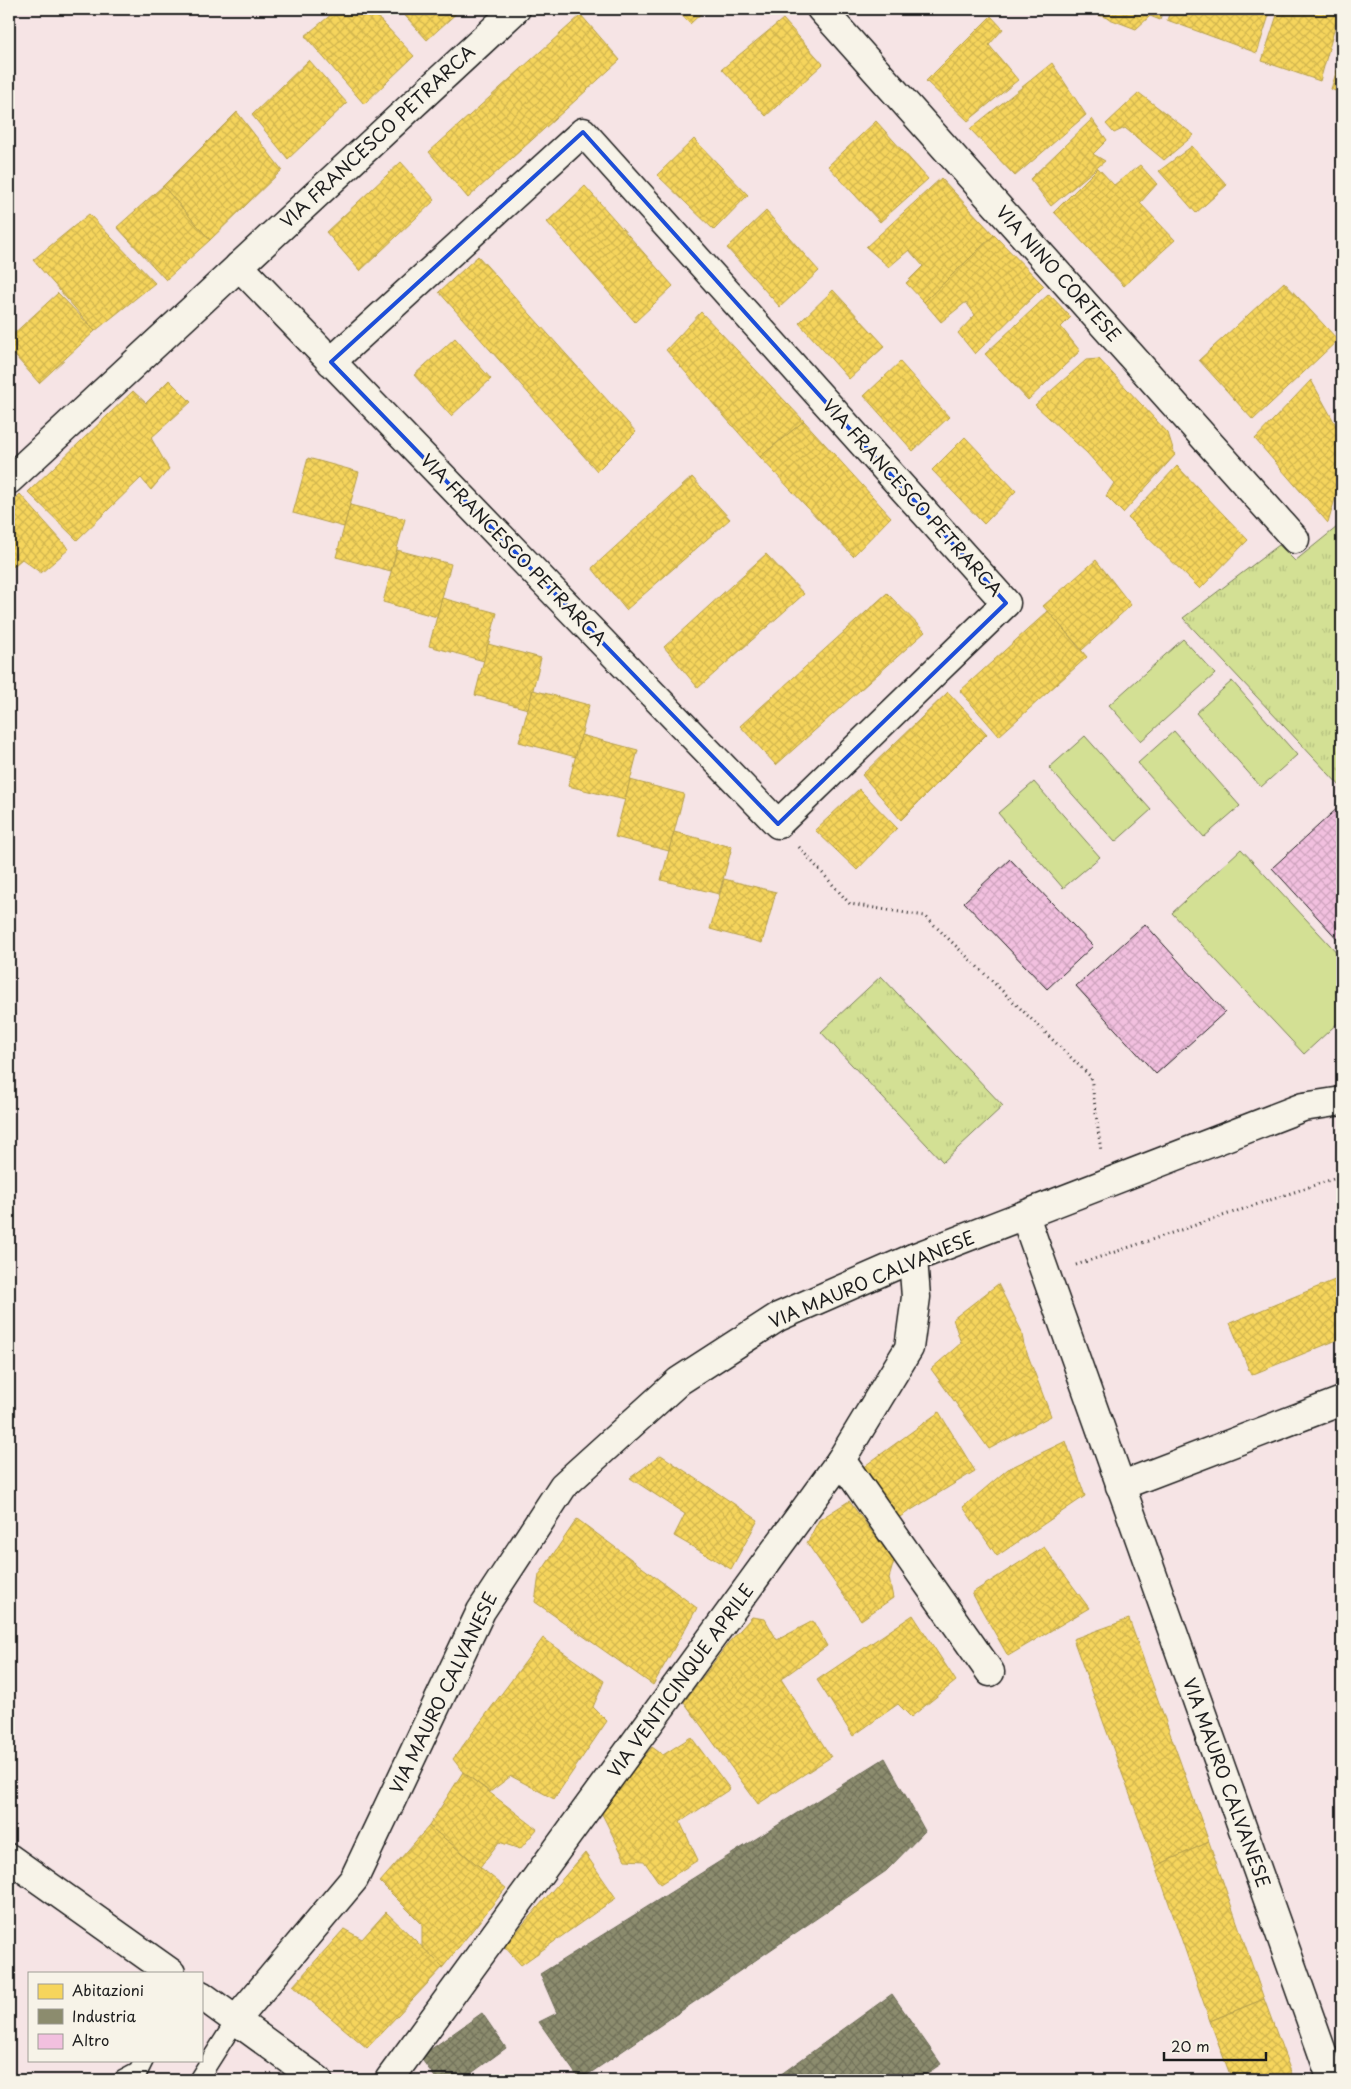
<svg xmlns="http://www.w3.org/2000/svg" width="1351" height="2089" font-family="'Playpen Sans',sans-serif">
  <defs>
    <pattern id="grass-tufts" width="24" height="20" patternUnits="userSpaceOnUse" patternTransform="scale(1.25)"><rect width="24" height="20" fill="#d3e094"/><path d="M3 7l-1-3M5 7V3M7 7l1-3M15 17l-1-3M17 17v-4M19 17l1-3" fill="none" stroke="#b5c07f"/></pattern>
    <pattern id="homes-cross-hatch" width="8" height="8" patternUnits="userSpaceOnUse" patternTransform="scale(1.25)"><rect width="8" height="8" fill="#f6d55c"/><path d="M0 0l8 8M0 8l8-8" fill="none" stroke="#d2b64f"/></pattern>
    <pattern id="industry-cross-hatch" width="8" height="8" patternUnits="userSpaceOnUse" patternTransform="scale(1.25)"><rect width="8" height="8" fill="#8c8c6e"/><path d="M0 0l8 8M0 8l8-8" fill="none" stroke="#72725a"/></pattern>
    <pattern id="building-cross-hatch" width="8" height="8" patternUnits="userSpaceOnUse" patternTransform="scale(1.25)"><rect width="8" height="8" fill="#f2c0df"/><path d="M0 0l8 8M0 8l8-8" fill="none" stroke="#cfa4bf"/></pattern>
  </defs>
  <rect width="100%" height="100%" fill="#f6e4e5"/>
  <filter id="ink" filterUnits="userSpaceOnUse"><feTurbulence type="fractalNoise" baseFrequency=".02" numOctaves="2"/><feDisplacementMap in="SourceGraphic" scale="10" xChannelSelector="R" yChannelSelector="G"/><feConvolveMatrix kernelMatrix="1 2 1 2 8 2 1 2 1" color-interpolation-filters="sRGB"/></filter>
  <g filter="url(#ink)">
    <!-- grass -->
    <g fill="url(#grass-tufts)" stroke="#787e58">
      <path d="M1342,523V788L1183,618L1279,545L1295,561Z"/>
      <path d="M881,976L1003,1106L943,1162L821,1032Z"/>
    </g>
    <!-- pitch -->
    <g fill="#d3e094" stroke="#787e58">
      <path d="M1183,639L1215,674L1141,741L1109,705Z"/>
      <path d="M1232,681L1297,755L1261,787L1196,713Z"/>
      <path d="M1174,731L1240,806L1204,837L1138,763Z"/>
      <path d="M1085,736L1151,810L1115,842L1049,768Z"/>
      <path d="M1034,782L1100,857L1063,888L998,813Z"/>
      <path d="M1241,849L1342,958V1019L1304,1054L1172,913Z"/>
    </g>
    <!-- homes -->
    <g fill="url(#homes-cross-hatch)" stroke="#b59e49">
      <path d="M338,9H370L414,56L364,104L305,36Z"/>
      <path d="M399,9H461L427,40Z"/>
      <path d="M676,9H706L690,24Z"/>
      <path d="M1092,9H1163L1160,20L1150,16L1136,29L1091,12Z"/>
      <path d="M1171,9H1271L1257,53L1167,20Z"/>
      <path d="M1279,9H1340L1320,81L1262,61Z"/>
      <path d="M581,15L620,60L468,198L429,152Z"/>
      <path d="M991,16L1003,29L989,45L1018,80L968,121L926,81Z"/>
      <path d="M783,19L823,64L766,116L722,69Z"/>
      <path d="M1342,54V94L1331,89Z"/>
      <path d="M309,60L347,103L288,159L252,115Z"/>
      <path d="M1052,63L1086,115L1015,176L970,129Z"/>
      <path d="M1139,93L1194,135L1164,160L1125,128L1114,133L1106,124Z"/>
      <path d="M237,112L282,170L210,240L163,186Z"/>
      <path d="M1092,119L1107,140L1093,154L1105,161L1051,206L1030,179Z"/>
      <path d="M876,121L928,179L880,222L828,166Z"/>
      <path d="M694,139L748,195L714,230L657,175Z"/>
      <path d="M1192,146L1227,185L1196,213L1159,171Z"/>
      <path d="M401,162L435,200L360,271L326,232Z"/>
      <path d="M1140,165L1157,184L1140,203L1175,240L1124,286L1054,212L1098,168L1114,185Z"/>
      <path d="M941,178L994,235L924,302L906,283L923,266L909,250L889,267L866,247Z"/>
      <path d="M163,186L210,240L166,280L117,227Z"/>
      <path d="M585,186L673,286L635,322L547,222Z"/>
      <path d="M766,211L819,271L780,307L727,248Z"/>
      <path d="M89,214L155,283L95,331L33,260Z"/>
      <path d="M994,235L1044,286L975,354L958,333L975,315L966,302L941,322L924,302Z"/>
      <path d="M478,256L636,432L597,471L439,292Z"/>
      <path d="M1284,282L1338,340L1253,420L1199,360Z"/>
      <path d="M833,290L885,346L849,379L799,323Z"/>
      <path d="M58,293L95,331L39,383L9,349V338Z"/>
      <path d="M1049,294L1071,317L1061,327L1080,351L1028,400L985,354Z"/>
      <path d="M701,312L804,421L760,457L666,350Z"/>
      <path d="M455,338L491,379L451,416L414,375Z"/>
      <path d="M1099,359L1168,433L1175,455L1123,513L1106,496L1114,483L1087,453L1035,405L1086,360Z"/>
      <path d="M900,362L949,417L913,451L864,396Z"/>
      <path d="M169,380L191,402L151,438L169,469L151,490L141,478L77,540L28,492L133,391L146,403Z"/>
      <path d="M1311,380L1342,436V475L1328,523L1255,439Z"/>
      <path d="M804,421L891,517L853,556L760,457Z"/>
      <path d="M965,437L1016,491L984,524L932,470Z"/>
      <path d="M308,458L359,472L344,527L293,513Z"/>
      <path d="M1177,466L1248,540L1200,589L1128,518Z"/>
      <path d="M692,477L730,519L626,610L592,568Z"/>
      <path d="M20,494L69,549L41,573L22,559L9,570V504Z"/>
      <path d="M350,505L405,519L391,571L336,557Z"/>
      <path d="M397,550L451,564L437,617L383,602Z"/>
      <path d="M766,554L804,594L698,688L664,647Z"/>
      <path d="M1096,560L1131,605L1082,650L1043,606Z"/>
      <path d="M887,593L925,632L776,765L740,726Z"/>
      <path d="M442,598L497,613L484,661L429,646Z"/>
      <path d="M1048,611L1087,657L999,736L960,691Z"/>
      <path d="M488,644L541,658L528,709L475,695Z"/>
      <path d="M533,690L589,705L576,757L519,742Z"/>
      <path d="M948,692L987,734L901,820L862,775Z"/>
      <path d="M581,735L638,750L625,800L568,786Z"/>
      <path d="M630,780L684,794L669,851L615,837Z"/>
      <path d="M859,789L897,828L857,870L815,830Z"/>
      <path d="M674,832L732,847L719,894L661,880Z"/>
      <path d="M724,879L776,892L762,943L710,929Z"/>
      <path d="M1342,1277V1338L1251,1375L1230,1323Z"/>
      <path d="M998,1284L1021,1330L1024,1345L1051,1416L989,1449L931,1369L961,1343L953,1319Z"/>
      <path d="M939,1412L975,1471L898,1518L862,1468Z"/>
      <path d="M1066,1441L1085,1496L997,1556L963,1507L1008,1469Z"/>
      <path d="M661,1455L758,1520L731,1569L674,1536L685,1514L630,1478Z"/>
      <path d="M849,1501L894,1561L889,1578L893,1598L861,1620L807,1543L819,1520Z"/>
      <path d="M577,1519L697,1608L653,1685L535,1602L539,1575Z"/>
      <path d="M1044,1547L1089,1608L1008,1656L972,1593Z"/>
      <path d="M913,1615L956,1681L911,1717L898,1704L853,1736L817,1680Z"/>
      <path d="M752,1617L765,1619L777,1640L813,1621L827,1646L781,1679L831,1757L758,1804L684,1702L729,1642Z"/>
      <path d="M1129,1619L1209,1842L1156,1866L1073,1639Z"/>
      <path d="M543,1638L604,1681L593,1707L607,1721L554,1799L511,1776L490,1792L463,1772L453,1759Z"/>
      <path d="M691,1737L730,1789L680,1822L698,1860L660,1884L644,1861L625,1860L600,1810L652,1747L663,1755Z"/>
      <path d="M463,1772L537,1829L520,1849L499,1842L480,1867L429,1826Z"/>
      <path d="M429,1826L506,1888L443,1967L422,1947V1924L380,1882Z"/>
      <path d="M1209,1842L1264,1999L1210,2021L1156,1866Z"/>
      <path d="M585,1853L616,1898L521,1965L504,1946Z"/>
      <path d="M386,1912L443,1967L367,2048L293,1986L344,1929L362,1939Z"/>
      <path d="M1264,1999L1294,2080H1232L1210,2021Z"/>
    </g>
    <!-- industry -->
    <g fill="url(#industry-cross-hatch)" stroke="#6a6a55">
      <path d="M885,1758L925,1831L886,1871L580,2080L539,2022L557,2013L540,1974Z"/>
      <path d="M892,1994L941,2064L917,2080H773Z"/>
      <path d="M482,2013L506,2048L462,2080H437L420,2057Z"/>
    </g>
    <!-- building -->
    <g fill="url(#building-cross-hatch)" stroke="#1c1c1c">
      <path d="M1342,804V944L1272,868Z"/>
      <path d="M1010,859L1093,946L1047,989L964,902Z"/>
      <path d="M1145,924L1225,1012L1156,1074L1076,986Z"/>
    </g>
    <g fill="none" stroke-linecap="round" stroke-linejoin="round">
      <!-- service casing -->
      <g stroke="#1c1c1c" stroke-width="21">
        <g id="service">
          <path d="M123,2080L138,2072L144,2060"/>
          <path d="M198,2080L236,2020"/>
        </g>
      </g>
      <!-- minor casing -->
      <g stroke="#1c1c1c" stroke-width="31">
        <g id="minor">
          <path d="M821,9L1295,539"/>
          <path d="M239,266L778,824L1006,603L583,132L331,362"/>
          <path d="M9,480L516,9"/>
          <path d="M1025,1216L1332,2080"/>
          <path d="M841,1460L990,1672"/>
          <path d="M1120,1486L1342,1401"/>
          <path d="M9,1858L171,1973"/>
          <path d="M201,1995L318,2080"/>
          <path d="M236,2020L354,1879L481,1611L563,1486L679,1381L778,1317L913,1258L1303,1107L1342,1101"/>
          <path d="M389,2080L841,1460L909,1348L916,1297L913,1258"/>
        </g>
      </g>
      <!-- path -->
      <g stroke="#1c1c1c" stroke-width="3" stroke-dasharray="1 4" stroke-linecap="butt">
        <path d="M799,847L850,904L925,916L1091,1077L1101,1151"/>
        <path d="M1076,1265L1342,1176"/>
      </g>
      <!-- service -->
      <use href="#service" stroke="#f7f3e8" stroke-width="18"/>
      <!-- minor -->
      <use href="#minor" stroke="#f7f3e8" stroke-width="28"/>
    </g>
  </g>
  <!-- marked area -->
  <path fill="none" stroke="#1d4ed8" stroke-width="4" stroke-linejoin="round" d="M583,132L1006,603L778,824L331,362Z"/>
  <g text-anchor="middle" stroke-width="5" stroke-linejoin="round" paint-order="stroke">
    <!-- street labels -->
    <g font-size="18" fill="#1c1c1c" stroke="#f7f3e8">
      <text transform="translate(378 137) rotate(-43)" y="6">VIA FRANCESCO PETRARCA</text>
      <text transform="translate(1058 274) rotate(48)" y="6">VIA NINO CORTESE</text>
      <text transform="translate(912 498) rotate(48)" y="6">VIA FRANCESCO PETRARCA</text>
      <text transform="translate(513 550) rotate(46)" y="6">VIA FRANCESCO PETRARCA</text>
      <text transform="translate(872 1280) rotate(-23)" y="6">VIA MAURO CALVANESE</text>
      <text transform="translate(681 1681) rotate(-54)" y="6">VIA VENTICINQUE APRILE</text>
      <text transform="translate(444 1693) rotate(-64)" y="6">VIA MAURO CALVANESE</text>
      <text transform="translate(1226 1783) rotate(70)" y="6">VIA MAURO CALVANESE</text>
    </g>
  </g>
  <!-- margin -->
  <rect width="1351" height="2089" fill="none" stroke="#f7f3e8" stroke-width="30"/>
  <rect x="15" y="15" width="1321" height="2059" fill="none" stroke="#1c1c1c" stroke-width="2" filter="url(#ink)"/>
  <!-- legend -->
  <rect x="28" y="1972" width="175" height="90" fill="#f7f3e8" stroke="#9f9d96"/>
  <rect x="38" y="1984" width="25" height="15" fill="#f6d55c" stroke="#9f9d96"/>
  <text x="72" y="1996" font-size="15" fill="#1c1c1c">Abitazioni</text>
  <rect x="38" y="2009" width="25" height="15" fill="#8c8c6e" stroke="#9f9d96"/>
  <text x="72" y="2022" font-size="15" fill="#1c1c1c">Industria</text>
  <rect x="38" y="2034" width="25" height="15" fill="#f2c0df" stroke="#9f9d96"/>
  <text x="72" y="2046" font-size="15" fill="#1c1c1c">Altro</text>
  <!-- scale -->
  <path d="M1164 2052v8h102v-8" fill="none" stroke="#1c1c1c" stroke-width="2.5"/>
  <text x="1171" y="2052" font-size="15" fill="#1c1c1c" stroke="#f7f3e8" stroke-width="4" paint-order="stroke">20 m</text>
</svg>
